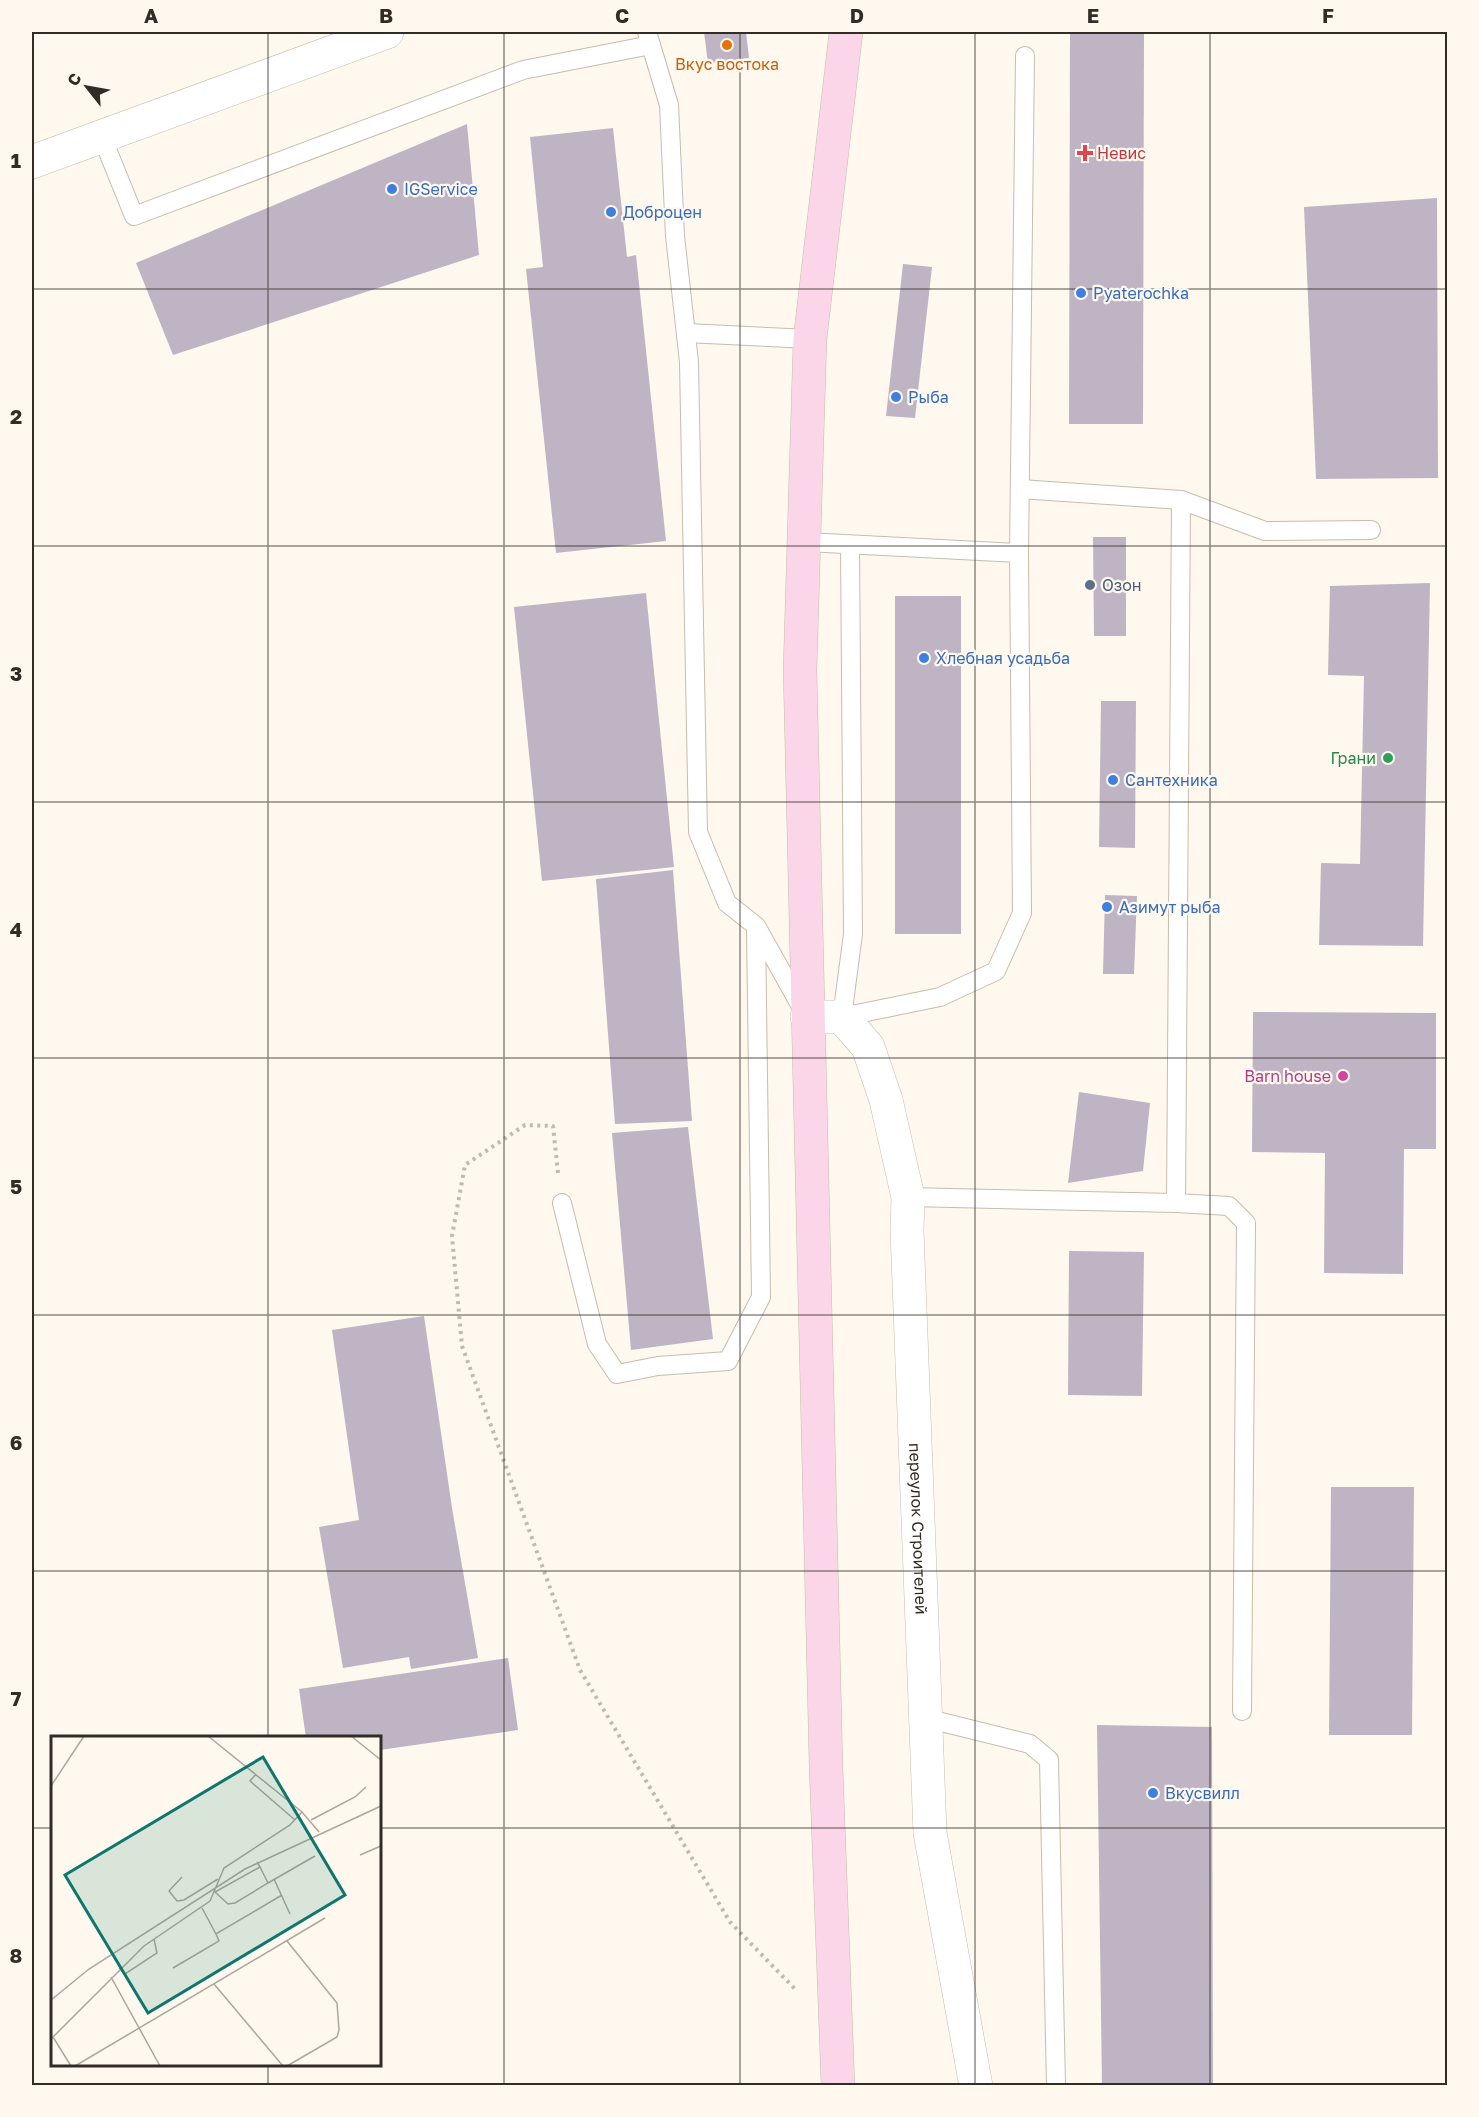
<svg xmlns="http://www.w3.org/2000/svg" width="1479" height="2117" font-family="'Golos Text',sans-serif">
  <rect width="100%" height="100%" fill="#fef8ee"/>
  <!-- building -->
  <g fill="#bfb4c3">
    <path d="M704,32H746L749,58L708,63Z"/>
    <path d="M1070,32H1144L1143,424H1069Z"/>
    <path d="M467,124L479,255L173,355L136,263Z"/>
    <path d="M613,128L627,257L636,255L666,541L556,553L526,269L543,267L530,137Z"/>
    <path d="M1437,198L1438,478L1316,479L1304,207Z"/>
    <path d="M903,264L932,267L915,418L886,416Z"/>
    <path d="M1093,537H1126V636H1094Z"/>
    <path d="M1430,583L1423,946L1319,945L1321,863L1360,864L1364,676L1328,675L1330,586Z"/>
    <path d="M646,593L674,867L542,881L514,607Z"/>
    <rect x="895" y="596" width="66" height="338"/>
    <path d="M1101,701H1136L1135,848L1099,847Z"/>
    <path d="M673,870L692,1121L615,1124L596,879Z"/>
    <path d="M1105,895L1137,896L1134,974H1103Z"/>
    <path d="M1253,1012L1436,1013V1149H1404L1403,1274L1324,1273L1325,1153L1252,1152Z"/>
    <path d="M1079,1092L1150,1103L1143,1171L1068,1183Z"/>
    <path d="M688,1127L713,1339L631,1350L612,1133Z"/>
    <path d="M1069,1251L1144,1252L1142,1396L1068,1395Z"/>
    <path d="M424,1316L452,1508L478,1658L411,1669L409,1657L343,1668L319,1527L359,1520L332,1330Z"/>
    <path d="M1331,1487H1414L1412,1735H1329Z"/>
    <path d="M508,1658L518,1730L380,1750V1738H306L299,1689Z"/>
    <path d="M1097,1725L1212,1727L1213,2086H1102Z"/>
  </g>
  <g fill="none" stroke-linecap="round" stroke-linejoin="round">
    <!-- service casing -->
    <g stroke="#c7bcad" stroke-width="20">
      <g id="service">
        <path d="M647,32L669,105L675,236L689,362L698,832L727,903L756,926L802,1008"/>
        <path d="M102,137L134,216L523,70L651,45"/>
        <path d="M686,333L810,339"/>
        <path d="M1020,489L1181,500L1265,531L1371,530"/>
        <path d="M806,542L1019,553L1022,913L996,971L940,997L842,1017L853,934L850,544"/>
        <path d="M1019,553L1025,56"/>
        <path d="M908,1197L1176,1203L1181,500"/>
        <path d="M562,1203L597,1344L617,1374L658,1366L728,1361L761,1297L756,929"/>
        <path d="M1176,1203L1229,1206L1246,1223L1242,1711"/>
        <path d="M925,1718L1030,1744L1049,1760L1056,2086"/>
      </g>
    </g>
    <!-- minor casing -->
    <g stroke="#c7bcad" stroke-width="34">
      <g id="minor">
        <path d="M32,162L387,32"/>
        <path id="s1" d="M807,1017H842L868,1047L886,1100L908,1197L907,1231L930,1833L976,2086"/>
      </g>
    </g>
    <!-- secondary casing -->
    <g stroke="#c7bcad" stroke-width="34">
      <path id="secondary" d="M838,2086L826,1767L800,670L810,339L846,32"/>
    </g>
    <!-- path -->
    <path stroke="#c0bab1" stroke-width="4" stroke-dasharray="3 4.5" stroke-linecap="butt" d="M558,1173L553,1126L525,1125L465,1165L452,1236L462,1346L580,1670L730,1922L796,1990"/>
    <!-- service -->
    <use href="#service" stroke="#fff" stroke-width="18"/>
    <!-- minor -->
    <use href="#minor" stroke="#fff" stroke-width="33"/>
    <!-- secondary -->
    <use href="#secondary" stroke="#fbd6e8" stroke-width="33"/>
  </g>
  <!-- grid -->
  <path fill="none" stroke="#312d26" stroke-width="1.5" stroke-opacity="0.55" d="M268,32V1738M504,32V2086M740,32V2086M975,32V2086M1210,32V2086M32,289H1448M32,546H1448M32,802H1448M32,1058H1448M32,1315H1448M32,1571H1448M32,1828H52M380,1828H1448M268,2064V2086"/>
  <!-- markers -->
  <circle fill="#e8710a" stroke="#fef8ee" stroke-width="2" cx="727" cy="45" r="6"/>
  <path fill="#e0444e" stroke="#fef8ee" stroke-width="2" d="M1082 144h6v6h6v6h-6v6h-6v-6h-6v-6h6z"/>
  <g fill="#3f7fe0" stroke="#fef8ee" stroke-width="2">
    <circle cx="392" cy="189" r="6"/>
    <circle cx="611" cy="212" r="6"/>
    <circle cx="1081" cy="293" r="6"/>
    <circle cx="896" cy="397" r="6"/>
    <circle cx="924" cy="658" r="6"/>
    <circle cx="1113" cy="780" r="6"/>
    <circle cx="1107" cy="907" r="6"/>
    <circle cx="1153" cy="1793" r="6"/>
  </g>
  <circle fill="#5c6f8a" stroke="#fef8ee" stroke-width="2" cx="1090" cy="585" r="6"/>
  <circle fill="#2e9e5b" stroke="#fef8ee" stroke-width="2" cx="1388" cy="758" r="6"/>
  <circle fill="#d1479c" stroke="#fef8ee" stroke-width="2" cx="1343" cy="1076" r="6"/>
  <g text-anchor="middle" stroke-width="4.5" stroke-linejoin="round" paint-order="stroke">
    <!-- food labels -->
    <g font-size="16" fill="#c56008" stroke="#fef8ee">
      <text x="727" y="70">Вкус востока</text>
    </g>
    <!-- health labels -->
    <g font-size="16" fill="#be3a42" stroke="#fef8ee" text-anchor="start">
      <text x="1097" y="159">Невис</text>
    </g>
    <!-- shop labels -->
    <g font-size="16" fill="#366cbe" stroke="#fef8ee" text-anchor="start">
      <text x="404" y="195">IGService</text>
      <text x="623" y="218">Доброцен</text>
      <text x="1093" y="299">Pyaterochka</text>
      <text x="908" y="403">Рыба</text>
      <text x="936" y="664">Хлебная усадьба</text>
      <text x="1125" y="786">Сантехника</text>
      <text x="1119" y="913">Азимут рыба</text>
      <text x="1165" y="1799">Вкусвилл</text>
    </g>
    <!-- service labels -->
    <g font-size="16" fill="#4e5e75" stroke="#fef8ee" text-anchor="start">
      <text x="1102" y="591">Озон</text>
    </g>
    <!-- leisure labels -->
    <g font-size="16" fill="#27864d" stroke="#fef8ee" text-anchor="end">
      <text x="1376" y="764">Грани</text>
    </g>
    <!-- hotel labels -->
    <g font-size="16" fill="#b23c85" stroke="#fef8ee" text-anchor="end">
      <text x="1331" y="1082">Barn house</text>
    </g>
    <!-- street labels -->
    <g font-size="16" fill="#312d26" stroke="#fef8ee">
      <text dy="6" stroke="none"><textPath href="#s1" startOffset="562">переулок Строителей</textPath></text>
    </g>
  </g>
  <!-- overview -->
  <g transform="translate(51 1736)">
    <rect width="330" height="330" fill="#fef8ee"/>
    <path fill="none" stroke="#aca79e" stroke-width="1.5" d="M157,0L251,76L268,96M300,0L330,24M205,38L199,45L244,84M0,50L33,0M260,84L304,61L315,51M309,119L330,110M206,126L209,131L217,147L184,167L177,168L164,156L209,131M131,141L118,155L126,165L133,164L167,143M223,143L239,178M217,147L264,120M151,172L165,198L231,159M236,205L286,267L288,294L286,301L236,330M68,232L74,238L106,217L103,203M122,232L168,205L165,198M60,241L109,330M163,248L232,330M0,264L38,233L194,133L330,70M2,301L20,330M0,303L93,210L159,165L173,132L239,89L251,76M24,330L274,182"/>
    <path fill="#0f766e" fill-opacity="0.15" stroke="#0f766e" stroke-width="3" d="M212,21L294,159L97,277L14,139Z"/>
    <rect width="330" height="330" fill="none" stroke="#312d26" stroke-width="3"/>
  </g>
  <!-- border -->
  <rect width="1479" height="2117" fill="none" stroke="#fef8ee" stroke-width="66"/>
  <!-- north arrow -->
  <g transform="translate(87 87) rotate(301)" stroke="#fef8ee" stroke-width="4.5" paint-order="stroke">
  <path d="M0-4.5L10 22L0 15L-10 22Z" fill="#312d26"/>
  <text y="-9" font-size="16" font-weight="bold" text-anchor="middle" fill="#312d26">С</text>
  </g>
  <rect x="33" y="33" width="1413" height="2051" fill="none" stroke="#312d26" stroke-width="2"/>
  <g font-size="20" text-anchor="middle" font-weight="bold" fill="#312d26">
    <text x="151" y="23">A</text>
    <text x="386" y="23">B</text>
    <text x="622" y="23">C</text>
    <text x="857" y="23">D</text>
    <text x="1093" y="23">E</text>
    <text x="1328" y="23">F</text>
    <text x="16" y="168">1</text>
    <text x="16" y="424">2</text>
    <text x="16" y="681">3</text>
    <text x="16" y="937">4</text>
    <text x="16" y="1194">5</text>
    <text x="16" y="1450">6</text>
    <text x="16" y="1706">7</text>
    <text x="16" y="1963">8</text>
  </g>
</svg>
